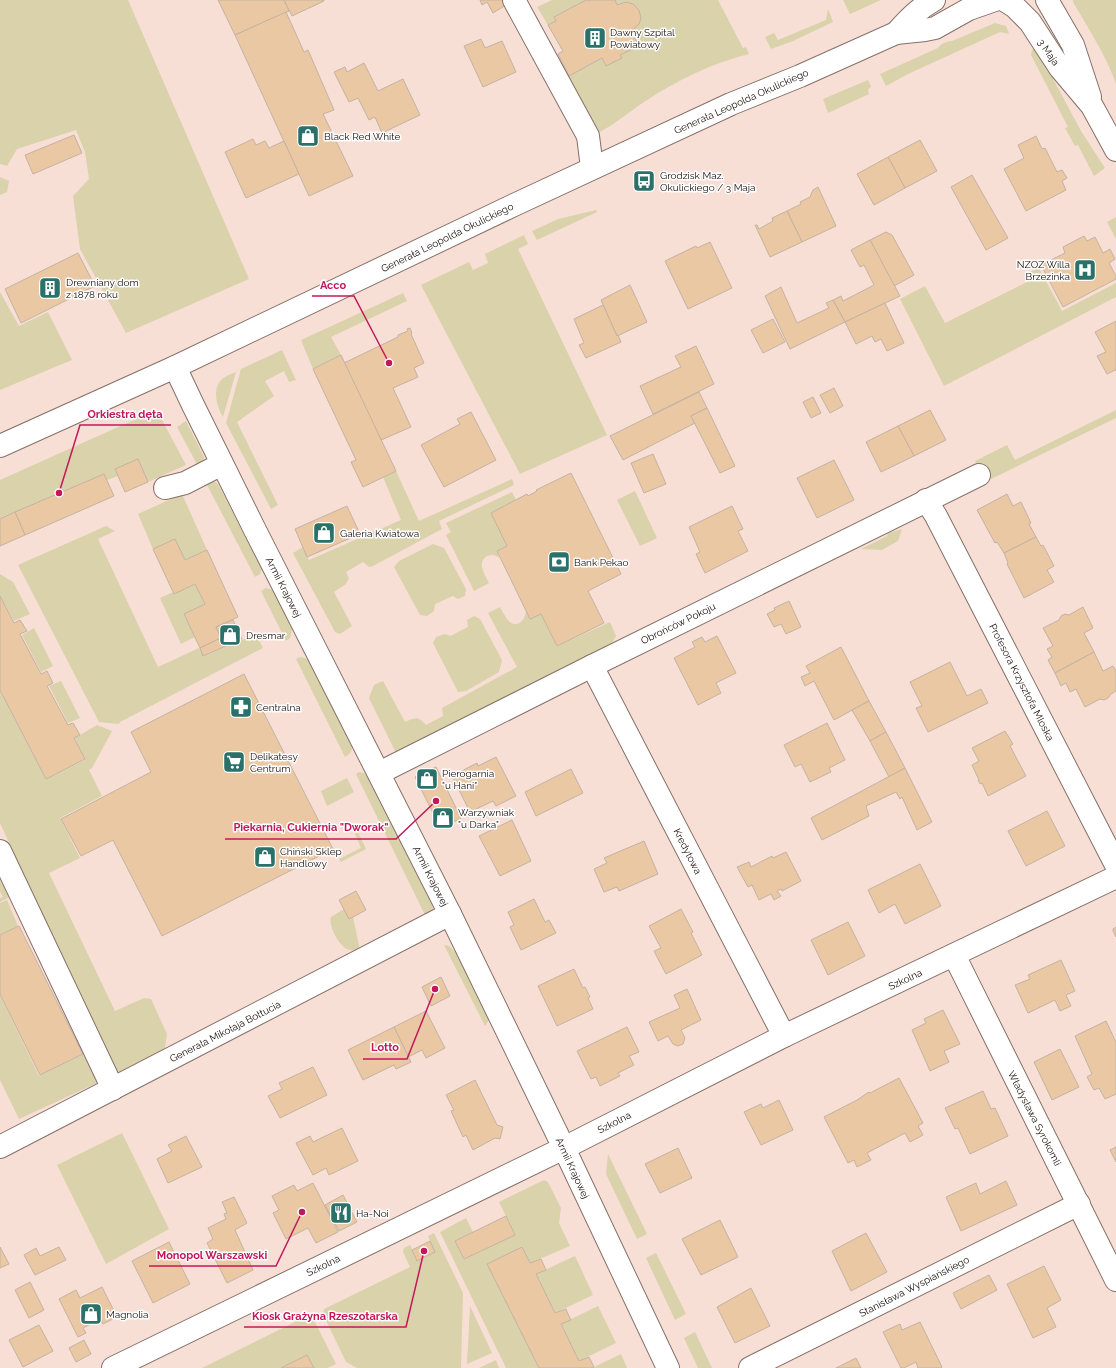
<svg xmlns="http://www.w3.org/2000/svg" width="1116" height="1368" font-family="Raleway,sans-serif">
  <rect width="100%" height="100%" fill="#f8dfd6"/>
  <!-- green -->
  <g fill="#dad2aa">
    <path d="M0,0H128L249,279L126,333L80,249L73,196L89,179L85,152L76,130L17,149L7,166L0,164Z"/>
    <path d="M552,0H586L554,17L556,21L548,25L537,7Z"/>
    <path d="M615,0H718L743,48L746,47L749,54C713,63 675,81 644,102C628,113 615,124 598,133L564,79L602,58L606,66L621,58L620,55L639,46L631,31L639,24L633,4L626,2L617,5Z"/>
    <path d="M843,0H881L850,14Z"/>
    <path d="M1073,0H1116V84C1106,55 1088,28 1073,2Z"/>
    <path d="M828,9L833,22L793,41L771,49L765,37L774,33L778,40L826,20Z"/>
    <path d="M995,23L1006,26L1009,34L1000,32L908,74L886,86L880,74L938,48C941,43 948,41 952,41Z"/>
    <path d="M1036,47L1081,131L1105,168L1094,176L1078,145L1075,146L1065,128L1068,127L1031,55L1032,50Z"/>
    <path d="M868,80L871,86L868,90L869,94L828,113L823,99Z"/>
    <path d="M0,177L9,181L7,192L0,195Z"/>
    <path d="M596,210L597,212L537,240L532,231L558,219Z"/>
    <path d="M1116,217V239L1107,222Z"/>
    <path d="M524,235L528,244L518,249L607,435L520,474L421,285L469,262L473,270L488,263L485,254Z"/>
    <path d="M1039,268L1062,311L1116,283V297L944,386L900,299L925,286L945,323L1029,281L1030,272Z"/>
    <path d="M0,292L19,326L48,312L72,360L0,390Z"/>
    <path d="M403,293L407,301L331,337L341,355L313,369L301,340Z"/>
    <path d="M282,350L296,380L289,382L284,371L265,381L274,396L237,422L278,505L271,509L226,423L241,369Z"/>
    <path d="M236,372L223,417C217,407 212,390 221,380C225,376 231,374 236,372Z"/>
    <path d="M1116,410V418L985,482L975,461L1007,445L1015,460Z"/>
    <path d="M154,413L159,415L161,418L186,465L148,482L138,459L116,469L118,476L107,480L104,474L0,519V480L127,423L149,414Z"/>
    <path d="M186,421L204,457L203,464L199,468L177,427Z"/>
    <path d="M396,471L419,521L512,479L514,485L439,521L442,529L373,566L369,567L363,562L346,572L349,578L346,584L334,592L352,626L340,634L335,632L293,553L303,547L309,560L401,520L383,477Z"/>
    <path d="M210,481H214L218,484L262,569L260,574L255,577L206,483Z"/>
    <path d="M635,491L657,538L640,546L617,500Z"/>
    <path d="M512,492L516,500L491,513L507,546L497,551L499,558C492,551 480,557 482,567C483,572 486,578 489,583L474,591L446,535L451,532L446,523Z"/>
    <path d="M182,494L207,550L185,560L175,539L153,549L138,514Z"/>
    <path d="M106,526L115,531L98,539L158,667L199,648L204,656L256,634L263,648L120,722L119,724L99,722L18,565Z"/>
    <path d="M902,529L898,541L882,550L861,549L887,536L888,533Z"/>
    <path d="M433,544L444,548L466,589L465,596L458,599L453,596L435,604L434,611L427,616L420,615L394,567L399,561Z"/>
    <path d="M0,574L13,582L30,614L14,621L0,596Z"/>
    <path d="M195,584L205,604L184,614L195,637L181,644L160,598L173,592L174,594Z"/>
    <path d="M266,588L273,590L292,629L290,638L286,641L261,591Z"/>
    <path d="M500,607C502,610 504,615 507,619C515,630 525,622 526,611L541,614L557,646L610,622L616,636L611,645L396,753L369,698L374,685L383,681L405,722C416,717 418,716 426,725L443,716L442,708L517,667L488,613Z"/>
    <path d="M474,616L480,619L502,660L499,672L466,691L458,692L433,643L436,637L445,634L450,636L468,627L467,620Z"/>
    <path d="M34,628L53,666L41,672L22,635Z"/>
    <path d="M300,657L305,658L309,660L352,746C352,752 350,754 345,757L296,659Z"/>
    <path d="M61,681L80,718L68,723L49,686Z"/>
    <path d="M0,691L46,779L85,760L75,738L97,725L112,731L92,768L89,770L102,796L60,818L80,858L49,873L115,1011L144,998L151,999L167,1034L165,1048L160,1053L137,1063L116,1075L0,823Z"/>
    <path d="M359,772L364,773L367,775L432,905L433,911L426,917L356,774Z"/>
    <path d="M347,778L354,792L327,806L321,791Z"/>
    <path d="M358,832L366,849L341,862L339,859L361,848L355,834Z"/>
    <path d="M0,865L14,895L0,902V898L3,897L0,891Z"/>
    <path d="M7,900L18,926L0,935V903Z"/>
    <path d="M344,909L349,919L353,917L360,950C356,950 351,951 347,949C339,946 328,925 331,917Z"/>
    <path d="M444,945L449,946L457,954L489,1020L485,1026Z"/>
    <path d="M0,995L39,1076L86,1053L99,1082L19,1119L0,1080Z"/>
    <path d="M122,1133L169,1229L106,1264L57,1165Z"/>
    <path d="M608,1154L647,1234L637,1239L606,1174Z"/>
    <path d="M544,1180L548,1182L561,1208L559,1223L570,1246L530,1263L522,1247L539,1368H506L440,1232L466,1218L473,1232L455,1241L464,1259L515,1235L499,1202Z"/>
    <path d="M434,1233L463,1293L461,1368H357L346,1362L323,1314L324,1309L410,1267L403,1252L404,1248L410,1245L418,1261L435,1252L428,1236Z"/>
    <path d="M656,1253L686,1314L675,1320L646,1258Z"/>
    <path d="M575,1256L593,1295L555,1313L536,1274Z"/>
    <path d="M470,1306L492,1353L467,1364Z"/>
    <path d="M598,1306L616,1343L579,1361L561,1324Z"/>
    <path d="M307,1316L313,1318L336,1364L327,1368H314L306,1356L281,1368H202Z"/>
    <path d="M695,1332L712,1368H698L684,1338Z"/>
    <path d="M621,1354L627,1368H591L594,1367Z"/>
    <path d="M496,1360L499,1368H479Z"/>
  </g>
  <!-- building -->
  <g fill="#eac8a3" stroke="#c3b3a2">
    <path d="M218,0H284L289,11L235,35Z"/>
    <path d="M284,0H324V1L292,16Z"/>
    <path d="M480,0H503L506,5L493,13L487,2L482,5Z"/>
    <path d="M586,0L588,1L591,0H615L617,5L626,2L633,4L639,10L641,18L639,24L631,31L639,46L620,55L622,58L606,66L602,58L569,76L558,54L563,51L548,25L556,21L554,17Z"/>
    <path d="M286,12L304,52L308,50L334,110L323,114L353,176L309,196L235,35Z"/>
    <path d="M481,39L485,48L502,41L516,72L483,87L464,46Z"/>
    <path d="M364,63L378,91L403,79L420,115L382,133L375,117L369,120L358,98L349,102L334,72L345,67L347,72Z"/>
    <path d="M74,135L82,153L33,174L25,155Z"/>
    <path d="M1036,136L1042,149L1045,148L1057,172L1062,170L1067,178L1062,181L1066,190L1026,211L1004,169L1024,158L1018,145Z"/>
    <path d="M253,139L256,145L265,141L269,148L284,141L299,174L246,198L225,152Z"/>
    <path d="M920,140L937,171L905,188L888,157Z"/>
    <path d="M888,157L905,188L874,205L857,174Z"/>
    <path d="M972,175L1008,238L986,250L951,187Z"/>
    <path d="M818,187L836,226L802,242L787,211L801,204L800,202L810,197L813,190Z"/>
    <path d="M787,211L802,242L770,257L755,225H757L759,229L773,221L772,218Z"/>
    <path d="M886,232L892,235L914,275L894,286L870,240Z"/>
    <path d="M1084,236L1087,241L1095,237L1103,253L1110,249L1115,259L1109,263L1116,276V279L1063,307L1041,265L1065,253L1063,247Z"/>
    <path d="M870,240L900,296L845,322L833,300L841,296L843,301L874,285L864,265L860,267L851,250Z"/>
    <path d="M710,242L732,288L688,309L665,261L696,246L697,248Z"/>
    <path d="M78,253L95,286L21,323L5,289Z"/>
    <path d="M630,285L647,322L617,336L601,300Z"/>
    <path d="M781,287L797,323L829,308L826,303L833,300L845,322L790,349L765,296Z"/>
    <path d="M885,303L904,343L887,351L881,339L875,342L872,336L856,344L845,322Z"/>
    <path d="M603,305L617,336L618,335L621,342L586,358L579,345L584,343L574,319Z"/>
    <path d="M773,319L785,342L763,353L751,330Z"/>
    <path d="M1116,321V371L1115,370L1107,374L1097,356L1106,352L1095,332Z"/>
    <path d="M410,328L412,333L411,334L424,363L414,368L418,377L393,388L411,427L381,440L344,363L398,337V335L408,331L407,329Z"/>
    <path d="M696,346L714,384L653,414L640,386L681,367L675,356Z"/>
    <path d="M341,355L396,471L363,487L351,462L356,460L313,369Z"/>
    <path d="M834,388L843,406L830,413L820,395Z"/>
    <path d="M699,392L707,408L691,416L695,423L623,460L610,436Z"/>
    <path d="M813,397L821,413L811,418L803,402Z"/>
    <path d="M707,408L735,466L720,473L691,416Z"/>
    <path d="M930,410L946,440L914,456L898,426Z"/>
    <path d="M471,412L496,460L444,487L421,445L460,424L457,419Z"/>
    <path d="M898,426L914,456L881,472L866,442Z"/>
    <path d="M653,454L666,484L644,493L631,463Z"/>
    <path d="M138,459L148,482L125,492L115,469Z"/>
    <path d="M834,460L854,500L817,518L797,478Z"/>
    <path d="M571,473L621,574L588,591L604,623L557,646L541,614L530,619L497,551L507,546L491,513L527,494L528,496L537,491L536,490Z"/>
    <path d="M104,474L114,496L25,535L15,512Z"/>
    <path d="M1007,494L1013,506L1021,502L1031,523L1029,524L1036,537L1004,553L997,542L995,543L977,510Z"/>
    <path d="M347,506L360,534L307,557L295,529Z"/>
    <path d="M732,506L743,529L738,531L748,551L705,573L696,554L700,552L689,527Z"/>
    <path d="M15,512L25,535L0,546V519Z"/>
    <path d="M1036,537L1041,546L1043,545L1054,566L1047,570L1054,582L1024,598L1007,564L1008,563L1004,553Z"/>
    <path d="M175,539L185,560L207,550L238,617L216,627L221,638L200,648L184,614L205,604L195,584L174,594L153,549Z"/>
    <path d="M0,596L14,623L20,620L27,631L20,634L41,674L47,671L53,683L47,686L68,725L73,723L80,735L74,738L85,759L46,779L0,690Z"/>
    <path d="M789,601L801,627L786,634L781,624L774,627L767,614L775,610L774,608Z"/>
    <path d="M1083,607L1093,628L1084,633L1094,652L1055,673L1048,660L1052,657L1047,649L1053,646L1043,628L1059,620L1061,616L1065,614L1069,615Z"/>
    <path d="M233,620L242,639L203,656L200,648L221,638L216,627Z"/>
    <path d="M717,636L736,673L716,683L721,693L698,705L674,658L695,647L692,642L702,637L705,642Z"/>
    <path d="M841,647L869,701L834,720L814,681L805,686L801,677L810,673L806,666Z"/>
    <path d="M1094,652L1103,671L1113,666L1116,671V691L1111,694L1108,698L1104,700L1100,699L1085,707L1076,689L1070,692L1066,683L1061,686L1055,673Z"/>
    <path d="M950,662L967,696L981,689L988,703L928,732L916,708L922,706L910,682Z"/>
    <path d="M244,674L333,849L162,936L113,840L81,856L61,819L151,772L131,732Z"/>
    <path d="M869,701L886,732L870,741L852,710Z"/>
    <path d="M827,723L845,760L829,768L831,772L810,782L801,764L795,767L784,745Z"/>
    <path d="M1005,731L1013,744L1010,746L1026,776L988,796L982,783L980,784L978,780H979L972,765L979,761L972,748Z"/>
    <path d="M886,732L905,768L889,777L870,741Z"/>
    <path d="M496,757L516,796L496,806L493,801L470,812L452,776L477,763L478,766Z"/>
    <path d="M436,767L461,818L441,829L415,777Z"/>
    <path d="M905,768L932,822L917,830L902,797L900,799L896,792L866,806L869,816L822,840L811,818Z"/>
    <path d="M571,769L583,793L536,816L525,792Z"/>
    <path d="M1047,811L1065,846L1026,866L1008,831Z"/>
    <path d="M512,820L531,861L500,876L479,836Z"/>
    <path d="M644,841L658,874L619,891L617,887L604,892L594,869L607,863L604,858Z"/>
    <path d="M786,852L801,881L782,891L781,889L777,891L781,896L774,900L771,894L759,900L752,885L748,887L737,867L749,862L751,867L772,856L773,858Z"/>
    <path d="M920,864L941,906L905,924L895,904L879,913L868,890Z"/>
    <path d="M356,891L366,910L349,919L339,900Z"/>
    <path d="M534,899L545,922L549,920L556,933L521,950L510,927L514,925L508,912Z"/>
    <path d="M681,909L693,932L691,933L702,955L666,974L654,951L661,948L649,926Z"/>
    <path d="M848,922L865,956L828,975L811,940Z"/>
    <path d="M19,926L83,1054L40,1075L0,994V935Z"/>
    <path d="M1116,927V937L1113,931V929Z"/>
    <path d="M1061,960L1075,991L1066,995L1071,1006L1060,1011L1055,1000L1028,1013L1015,985L1030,979L1028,975Z"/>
    <path d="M574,969L583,988L585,987L590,997L588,998L593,1009L557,1026L538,986Z"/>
    <path d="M441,977L450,996L431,1006L422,987Z"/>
    <path d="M687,989L701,1020L681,1030L685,1038L683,1044L678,1046L673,1044L668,1036L658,1041L649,1022L680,1008L674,995Z"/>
    <path d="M943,1010L960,1044L944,1051L949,1062L930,1071L912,1030L926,1023L924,1019Z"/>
    <path d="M426,1011L445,1048L426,1058L422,1050L408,1057L394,1027Z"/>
    <path d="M1106,1021L1116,1042V1094L1105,1099L1099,1088L1094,1090L1087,1077L1092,1074L1075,1036Z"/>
    <path d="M394,1027L411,1062L396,1069L394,1065L363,1080L348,1050Z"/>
    <path d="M627,1027L639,1052L629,1056L634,1065L618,1073L620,1076L600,1086L596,1077L591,1079L577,1051Z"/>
    <path d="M1060,1049L1079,1087L1052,1100L1034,1062Z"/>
    <path d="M313,1067L327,1095L280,1118L268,1096L282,1089L279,1083Z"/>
    <path d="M899,1078L923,1123L918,1126L923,1135L910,1142L905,1133L867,1153L871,1160L857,1167L854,1160L848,1163L824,1117L857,1100L869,1092L870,1093Z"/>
    <path d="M475,1080L497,1125L503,1127L500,1139L495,1138L473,1150L466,1135L463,1137L451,1111L454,1110L446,1095Z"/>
    <path d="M983,1091L991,1109L995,1108L1008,1136L970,1154L958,1128L955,1129L945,1108Z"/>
    <path d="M779,1100L793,1130L761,1145L744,1112L761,1104L763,1108Z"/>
    <path d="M342,1128L358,1161L329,1175L326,1168L313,1175L296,1143L310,1136L313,1142Z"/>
    <path d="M186,1136L202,1167L168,1183L157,1159L172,1151L168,1145Z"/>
    <path d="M1116,1147V1162L1110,1150Z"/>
    <path d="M678,1148L692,1178L660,1193L645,1164Z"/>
    <path d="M1006,1181L1017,1205L961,1231L946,1197L976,1183L980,1194Z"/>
    <path d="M313,1183L338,1232L316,1243L308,1228L286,1239L273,1213L279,1210L272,1196L294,1185L297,1191Z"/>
    <path d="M343,1195L357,1222L339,1231L325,1205Z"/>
    <path d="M234,1197L247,1223L235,1230L253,1270L227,1283L207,1243L213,1239L208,1228L226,1219L224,1214L227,1213L222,1202Z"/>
    <path d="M506,1216L515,1235L464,1259L455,1241Z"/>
    <path d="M720,1220L738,1257L701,1275L682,1239Z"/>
    <path d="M866,1233L887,1272L851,1291L832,1251Z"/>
    <path d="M430,1241L435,1252L417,1261L412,1250Z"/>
    <path d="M169,1242L190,1284L153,1303L132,1261Z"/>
    <path d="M0,1247L9,1264L0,1268Z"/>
    <path d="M59,1247L66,1260L35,1275L24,1255L36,1248L40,1256Z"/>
    <path d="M522,1247L530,1263L541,1259L546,1270L536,1274L555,1313L566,1309L568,1314L571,1320L561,1324L579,1361L589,1357L594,1367L591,1368H539L487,1264Z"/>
    <path d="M1044,1266L1061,1300L1047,1308L1056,1327L1033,1338L1007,1284Z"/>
    <path d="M989,1275L997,1290L961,1309L953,1293Z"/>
    <path d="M30,1282L44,1310L29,1318L15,1290Z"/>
    <path d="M102,1287L117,1317L103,1324L100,1319L83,1328L86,1333L78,1337L59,1299L76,1290L80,1298Z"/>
    <path d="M751,1288L770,1326L735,1343L717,1307Z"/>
    <path d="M920,1322L942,1367L941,1368H918L916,1362L904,1368H901L883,1332L900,1324L902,1330Z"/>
    <path d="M39,1325L53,1351L23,1367L9,1340Z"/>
    <path d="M84,1340L91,1354L76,1362L69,1348Z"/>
    <path d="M307,1355L314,1368H281Z"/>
    <path d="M856,1358L861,1368H836Z"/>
  </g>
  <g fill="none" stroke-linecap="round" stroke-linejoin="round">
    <!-- minor casing -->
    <g stroke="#867068" stroke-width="24">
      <g id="minor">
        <path d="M514,0L588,136L592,168"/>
        <path d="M1004,0L1015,7L1030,22L1060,68L1092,106L1116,150"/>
        <path d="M1047,0L1073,45L1090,97"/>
        <path d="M896,33C908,20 919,8 934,0"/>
        <path d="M175,367L193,405L255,530L450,914L564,1148L668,1368"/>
        <path d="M0,446L175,367L514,205L731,104L800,76L896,33L925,30L935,28L969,9L995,0"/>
        <path d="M165,488L185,483L222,464"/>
        <path d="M926,500L936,516L1116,865"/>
        <path d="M592,666L784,1036"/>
        <path d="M379,773L592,666L979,475"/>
        <path d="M0,851L113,1089"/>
        <path d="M954,955L1116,1280"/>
        <path d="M0,1147L450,914"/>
        <path d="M113,1368L564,1148L784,1036L1116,877"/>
        <path d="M750,1368L1079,1204"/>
      </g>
    </g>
    <!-- minor -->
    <use href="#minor" stroke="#fff" stroke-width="22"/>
  </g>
  <!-- icons -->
  <defs>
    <g id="building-square" transform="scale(1.15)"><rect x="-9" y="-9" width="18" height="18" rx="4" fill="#2a7169" stroke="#fff"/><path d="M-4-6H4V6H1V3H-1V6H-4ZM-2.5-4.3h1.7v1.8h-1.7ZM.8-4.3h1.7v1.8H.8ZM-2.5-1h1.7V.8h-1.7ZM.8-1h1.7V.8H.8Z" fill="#fff"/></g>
    <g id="shop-square" transform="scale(1.15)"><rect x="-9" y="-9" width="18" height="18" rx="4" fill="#2a7169" stroke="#fff"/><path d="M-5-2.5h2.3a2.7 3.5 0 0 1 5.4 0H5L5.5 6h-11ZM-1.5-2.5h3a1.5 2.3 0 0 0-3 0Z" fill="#fff"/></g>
    <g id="bus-square" transform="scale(1.15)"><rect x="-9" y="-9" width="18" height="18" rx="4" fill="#2a7169" stroke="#fff"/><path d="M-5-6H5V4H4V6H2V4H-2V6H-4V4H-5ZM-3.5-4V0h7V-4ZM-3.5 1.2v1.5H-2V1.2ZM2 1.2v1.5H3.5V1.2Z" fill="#fff"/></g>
    <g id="hospital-square" transform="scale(1.15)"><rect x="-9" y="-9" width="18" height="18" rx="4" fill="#2a7169" stroke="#fff"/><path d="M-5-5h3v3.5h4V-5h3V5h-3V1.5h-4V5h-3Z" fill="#fff"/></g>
    <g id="bank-square" transform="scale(1.15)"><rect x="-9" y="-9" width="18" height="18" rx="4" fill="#2a7169" stroke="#fff"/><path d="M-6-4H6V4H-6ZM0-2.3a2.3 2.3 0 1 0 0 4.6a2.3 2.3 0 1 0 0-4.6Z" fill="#fff"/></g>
    <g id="pharmacy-square" transform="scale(1.15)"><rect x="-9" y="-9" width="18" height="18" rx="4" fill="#2a7169" stroke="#fff"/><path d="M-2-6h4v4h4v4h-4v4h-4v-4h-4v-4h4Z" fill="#fff"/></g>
    <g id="supermarket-square" transform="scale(1.15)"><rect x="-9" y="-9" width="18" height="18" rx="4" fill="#2a7169" stroke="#fff"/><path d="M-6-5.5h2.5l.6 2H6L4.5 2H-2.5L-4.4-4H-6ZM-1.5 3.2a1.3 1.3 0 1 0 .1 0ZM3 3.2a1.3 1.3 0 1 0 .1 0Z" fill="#fff"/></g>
    <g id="restaurant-square" transform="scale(1.15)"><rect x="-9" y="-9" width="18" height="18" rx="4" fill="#2a7169" stroke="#fff"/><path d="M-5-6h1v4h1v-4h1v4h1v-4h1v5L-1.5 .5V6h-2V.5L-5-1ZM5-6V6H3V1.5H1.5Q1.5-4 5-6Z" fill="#fff"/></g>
  </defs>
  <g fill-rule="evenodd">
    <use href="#building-square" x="595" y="38"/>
    <use href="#shop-square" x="308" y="136"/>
    <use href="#bus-square" x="644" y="181"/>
    <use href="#hospital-square" x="1085" y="270"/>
    <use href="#building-square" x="50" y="288"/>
    <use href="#shop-square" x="324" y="533"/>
    <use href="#bank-square" x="559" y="562"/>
    <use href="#shop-square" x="230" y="635"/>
    <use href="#pharmacy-square" x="241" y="707"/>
    <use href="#supermarket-square" x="234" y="762"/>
    <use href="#shop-square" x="427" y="779"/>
    <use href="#shop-square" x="443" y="818"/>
    <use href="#shop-square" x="265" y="857"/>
    <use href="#restaurant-square" x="341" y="1213"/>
    <use href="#shop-square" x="91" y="1314"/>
  </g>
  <g text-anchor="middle" stroke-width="3" stroke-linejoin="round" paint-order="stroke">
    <!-- poi labels -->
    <g font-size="10" fill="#18100d" stroke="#fff" text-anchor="start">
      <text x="610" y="36">Dawny Szpital<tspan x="610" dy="12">Powiatowy</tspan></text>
      <text x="324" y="140">Black Red White</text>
      <text x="660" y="179">Grodzisk Maz.<tspan x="660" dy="12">Okulickiego / 3 Maja</tspan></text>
      <text x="1070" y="268" text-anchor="end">NZOZ Willa<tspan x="1070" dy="12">Brzezinka</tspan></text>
      <text x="66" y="286">Drewniany dom<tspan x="66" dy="12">z 1878 roku</tspan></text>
      <text x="340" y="537">Galeria Kwiatowa</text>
      <text x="574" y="566">Bank Pekao</text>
      <text x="246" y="639">Dresmar</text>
      <text x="256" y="711">Centralna</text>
      <text x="250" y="760">Delikatesy<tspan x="250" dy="12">Centrum</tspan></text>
      <text x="442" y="777">Pierogarnia<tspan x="442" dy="12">"u Hani"</tspan></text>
      <text x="458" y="816">Warzywniak<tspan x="458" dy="12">"u Darka"</tspan></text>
      <text x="280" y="855">Chiński Sklep<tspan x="280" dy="12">Handlowy</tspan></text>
      <text x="356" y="1217">Ha-Noi</text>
      <text x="106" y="1318">Magnolia</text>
    </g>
    <!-- street labels -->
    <g font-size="10" fill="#18100d" stroke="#fff">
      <text transform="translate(1049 52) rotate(56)" y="4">3 Maja</text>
      <text transform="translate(741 101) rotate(-24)" y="4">Generała Leopolda Okulickiego</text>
      <text transform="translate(447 237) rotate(-26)" y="4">Generała Leopolda Okulickiego</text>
      <text transform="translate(284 587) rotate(63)" y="4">Armii Krajowej</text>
      <text transform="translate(678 623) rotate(-26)" y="4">Obrońców Pokoju</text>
      <text transform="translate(1022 682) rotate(63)" y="4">Profesora Krzysztofa Mloska</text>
      <text transform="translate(688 851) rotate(63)" y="4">Kredytowa</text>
      <text transform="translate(431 876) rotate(63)" y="4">Armii Krajowej</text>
      <text transform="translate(905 979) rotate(-25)" y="4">Szkolna</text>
      <text transform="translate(225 1031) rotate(-27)" y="4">Generała Mikołaja Bołtucia</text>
      <text transform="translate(1035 1118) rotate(63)" y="4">Władysława Syrokomli</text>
      <text transform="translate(614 1122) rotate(-27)" y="4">Szkolna</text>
      <text transform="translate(573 1168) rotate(65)" y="4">Armii Krajowej</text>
      <text transform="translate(323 1265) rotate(-26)" y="4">Szkolna</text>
      <text transform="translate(914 1286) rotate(-27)" y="4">Stanisława Wyspiańskiego</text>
    </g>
  </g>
  <!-- callouts -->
  <path fill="none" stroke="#c2185b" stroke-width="1.5" d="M389 363L354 296H312M59 493L80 425H171M436 801L396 839H225M435 989L407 1059H363M302 1212L276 1266H149M424 1251L406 1327H244"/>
  <g fill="#c2185b" stroke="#fff" stroke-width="1.5">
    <circle cx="389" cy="363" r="4"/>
    <circle cx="59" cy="493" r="4"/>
    <circle cx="436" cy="801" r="4"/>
    <circle cx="435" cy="989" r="4"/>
    <circle cx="302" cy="1212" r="4"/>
    <circle cx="424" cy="1251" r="4"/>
  </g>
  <g font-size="11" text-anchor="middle" font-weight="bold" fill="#c2185b" stroke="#fff" stroke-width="3" stroke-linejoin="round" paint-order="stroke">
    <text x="333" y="289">Acco</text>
    <text x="125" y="418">Orkiestra dęta</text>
    <text x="311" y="831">Piekarnia, Cukiernia "Dworak"</text>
    <text x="385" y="1051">Lotto</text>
    <text x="212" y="1259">Monopol Warszawski</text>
    <text x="325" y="1320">Kiosk Grażyna Rzeszotarska</text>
  </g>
</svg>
